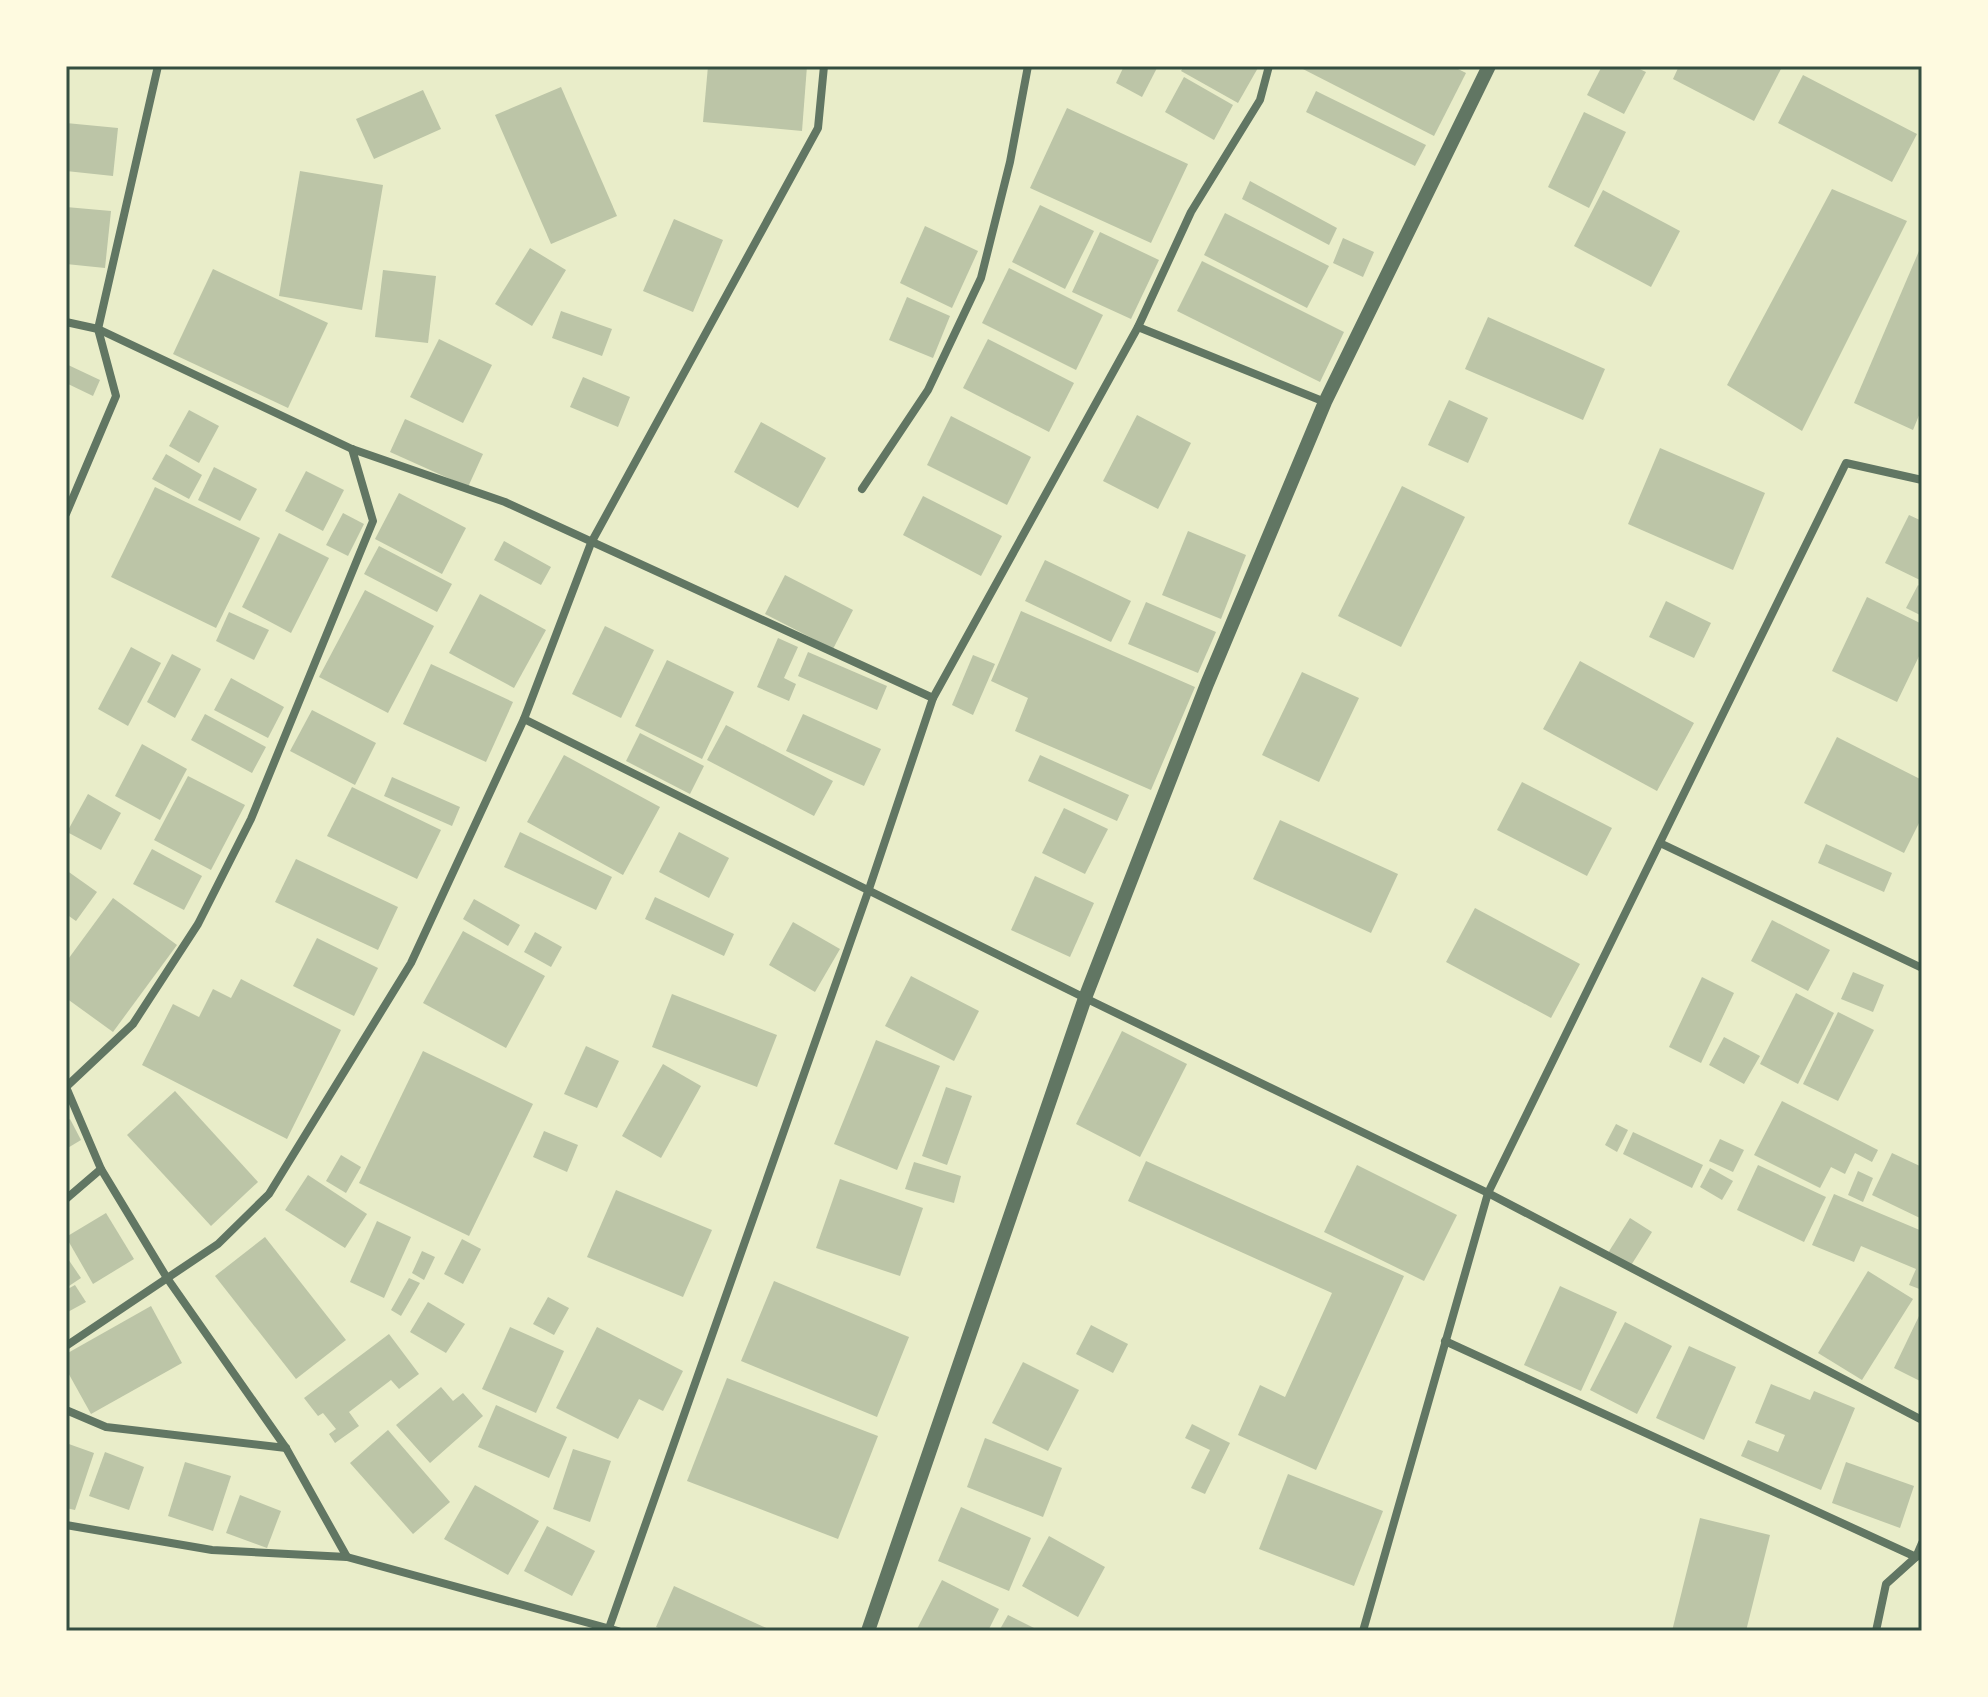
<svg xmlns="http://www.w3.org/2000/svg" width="1988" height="1697" font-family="Commissioner,sans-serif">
  <rect width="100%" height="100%" fill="#e9edc9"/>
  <!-- building -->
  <g fill="#bcc5a7">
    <path d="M708,66H807L802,131L703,122Z"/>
    <path d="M1124,66H1158L1142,97L1116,83Z"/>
    <path d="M1184,66H1259L1238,103L1181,71Z"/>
    <path d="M1297,66H1452L1466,73L1434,136Z"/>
    <path d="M1602,66H1633L1646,72L1624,114L1587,95Z"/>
    <path d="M1679,66H1779L1782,67L1754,121L1673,79Z"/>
    <path d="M1803,75L1917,134L1892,182L1778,123Z"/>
    <path d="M1184,77L1233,105L1214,140L1165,112Z"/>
    <path d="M561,87L617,216L551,244L495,115Z"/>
    <path d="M423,90L441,129L374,159L356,119Z"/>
    <path d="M1316,91L1426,145L1415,166L1306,112Z"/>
    <path d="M1067,108L1188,164L1151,243L1030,188Z"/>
    <path d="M1584,112L1626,132L1589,208L1548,187Z"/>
    <path d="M66,123L118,128L113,176L66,171Z"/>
    <path d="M300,171L383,185L362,310L279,296Z"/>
    <path d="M1250,181L1337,228L1329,245L1242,199Z"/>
    <path d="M1832,189L1907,221L1802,431L1727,385Z"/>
    <path d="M1603,190L1680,231L1651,287L1574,246Z"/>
    <path d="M1040,205L1094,231L1065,289L1012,262Z"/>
    <path d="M66,207L111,211L105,268L66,264Z"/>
    <path d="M1225,213L1329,266L1307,308L1204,255Z"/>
    <path d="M674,219L723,240L693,312L643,291Z"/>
    <path d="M925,226L978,251L952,308L900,283Z"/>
    <path d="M1100,232L1159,260L1131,319L1072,292Z"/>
    <path d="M1343,238L1374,252L1363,277L1333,263Z"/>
    <path d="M1922,244V408L1913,430L1854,403Z"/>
    <path d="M530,248L566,270L532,326L495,304Z"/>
    <path d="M1202,261L1344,332L1320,382L1177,311Z"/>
    <path d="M1009,268L1103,315L1076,370L982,323Z"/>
    <path d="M213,269L328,323L288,408L173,354Z"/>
    <path d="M383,270L436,276L428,343L375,337Z"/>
    <path d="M907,297L950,316L933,358L889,340Z"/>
    <path d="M561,311L612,329L602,356L552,338Z"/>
    <path d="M1488,317L1605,369L1583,420L1465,369Z"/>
    <path d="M439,339L492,365L463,423L410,397Z"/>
    <path d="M988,339L1074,383L1049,432L963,388Z"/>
    <path d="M66,364L100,380L93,396L66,383Z"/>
    <path d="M583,377L630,397L618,427L570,407Z"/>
    <path d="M1449,400L1488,418L1468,463L1428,445Z"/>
    <path d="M189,410L219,426L199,463L169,446Z"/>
    <path d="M1137,415L1191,443L1158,509L1103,481Z"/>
    <path d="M951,416L1031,457L1007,505L927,465Z"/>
    <path d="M405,419L483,454L468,487L390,452Z"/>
    <path d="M761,422L826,458L798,508L734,472Z"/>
    <path d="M1660,448L1765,493L1733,570L1628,524Z"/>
    <path d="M166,454L202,475L189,499L152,479Z"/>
    <path d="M214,467L257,489L240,521L198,500Z"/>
    <path d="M306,471L344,490L323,531L285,511Z"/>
    <path d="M1402,486L1465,517L1401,647L1338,616Z"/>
    <path d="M155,487L260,538L216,628L111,577Z"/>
    <path d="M399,493L466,528L442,574L375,539Z"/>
    <path d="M923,496L1002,536L981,576L903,535Z"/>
    <path d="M343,513L364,524L348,556L326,545Z"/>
    <path d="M1909,515L1922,521V581L1885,563Z"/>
    <path d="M1188,531L1246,555L1221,619L1162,595Z"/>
    <path d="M279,533L329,558L291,633L242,607Z"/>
    <path d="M504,541L551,567L541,585L494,560Z"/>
    <path d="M379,546L452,584L437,612L364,574Z"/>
    <path d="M1045,560L1131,601L1111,642L1025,601Z"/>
    <path d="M785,575L853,610L833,649L765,614Z"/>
    <path d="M1918,585L1922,588V616L1906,608Z"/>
    <path d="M365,590L434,626L388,713L319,677Z"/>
    <path d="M480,594L546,630L514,688L449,653Z"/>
    <path d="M1867,597L1922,624V650L1897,702L1832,671Z"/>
    <path d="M1666,601L1711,623L1694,658L1649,637Z"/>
    <path d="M1146,602L1216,632L1198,673L1128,644Z"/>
    <path d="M1021,611L1195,687L1151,790L1015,731L1028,698L991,681Z"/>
    <path d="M229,612L269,630L254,660L216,641Z"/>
    <path d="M605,626L654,650L621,718L572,694Z"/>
    <path d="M778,638L798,647L784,678L796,684L789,701L757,687Z"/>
    <path d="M131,647L161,663L128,726L98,709Z"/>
    <path d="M808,652L887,686L877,710L798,676Z"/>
    <path d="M172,654L201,669L175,718L147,702Z"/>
    <path d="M973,655L995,664L973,715L952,705Z"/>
    <path d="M667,660L734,692L702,759L635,726Z"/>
    <path d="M1580,661L1694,723L1657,791L1543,729Z"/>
    <path d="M431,664L513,702L486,762L403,724Z"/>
    <path d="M1302,672L1359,698L1319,782L1262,755Z"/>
    <path d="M231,678L284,707L268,738L214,710Z"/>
    <path d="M312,710L376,743L355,785L290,751Z"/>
    <path d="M205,714L266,747L252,773L191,740Z"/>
    <path d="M803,714L881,749L864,786L786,751Z"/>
    <path d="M726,725L833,781L814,816L707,760Z"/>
    <path d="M640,733L704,766L690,794L626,761Z"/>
    <path d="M1837,737L1922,780V817L1904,853L1804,803Z"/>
    <path d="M142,744L187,769L160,820L115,796Z"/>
    <path d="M564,755L660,807L623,875L527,822Z"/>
    <path d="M1040,755L1129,795L1117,821L1028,781Z"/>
    <path d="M188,776L245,805L211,870L154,840Z"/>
    <path d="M392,777L460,807L452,826L384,796Z"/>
    <path d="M1522,782L1612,828L1587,876L1497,830Z"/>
    <path d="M352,787L441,830L417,879L327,836Z"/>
    <path d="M88,794L121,813L101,850L67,832Z"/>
    <path d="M1064,808L1108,829L1085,874L1042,853Z"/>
    <path d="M1280,820L1398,874L1371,933L1253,879Z"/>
    <path d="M520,832L612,877L596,910L504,867Z"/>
    <path d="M679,832L729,858L709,898L659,872Z"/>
    <path d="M1826,844L1892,873L1884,892L1818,863Z"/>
    <path d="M152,849L202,876L184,910L133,884Z"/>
    <path d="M296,859L398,907L378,950L275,902Z"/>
    <path d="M66,870L97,892L76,921L66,914Z"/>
    <path d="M1035,876L1094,903L1070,957L1011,930Z"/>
    <path d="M655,897L734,934L724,956L645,919Z"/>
    <path d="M113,898L177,945L113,1032L66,998V962Z"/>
    <path d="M474,899L520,925L508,946L463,919Z"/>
    <path d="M1475,908L1580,964L1551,1018L1446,962Z"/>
    <path d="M1772,920L1830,950L1808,991L1751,961Z"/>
    <path d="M793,922L840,949L815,992L769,965Z"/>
    <path d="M463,931L545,976L506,1048L423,1003Z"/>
    <path d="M535,932L562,947L551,967L524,952Z"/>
    <path d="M317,938L378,968L354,1016L293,986Z"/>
    <path d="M1853,972L1884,985L1873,1012L1841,999Z"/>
    <path d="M911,976L979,1011L954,1061L885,1026Z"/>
    <path d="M1702,977L1734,993L1701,1063L1669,1047Z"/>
    <path d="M241,979L341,1030L287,1139L142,1065L173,1004L199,1017L213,989L231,998Z"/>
    <path d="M1796,993L1834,1013L1798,1084L1760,1064Z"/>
    <path d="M672,994L777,1035L757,1087L652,1047Z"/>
    <path d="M1838,1012L1874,1030L1838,1101L1803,1084Z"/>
    <path d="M1122,1031L1187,1064L1140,1157L1076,1124Z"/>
    <path d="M1724,1037L1760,1056L1744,1084L1709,1065Z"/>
    <path d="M876,1040L940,1066L897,1170L834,1144Z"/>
    <path d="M586,1046L619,1061L597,1108L564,1094Z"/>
    <path d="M423,1051L533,1104L469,1236L359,1183Z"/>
    <path d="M663,1064L701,1086L661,1158L622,1136Z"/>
    <path d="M946,1087L972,1096L947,1165L922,1156Z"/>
    <path d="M175,1091L258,1182L211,1226L127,1135Z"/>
    <path d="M1782,1101L1878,1150L1872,1162L1855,1153L1845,1174L1831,1167L1820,1188L1754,1155Z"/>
    <path d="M70,1119L81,1140L66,1149V1121Z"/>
    <path d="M1616,1124L1628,1130L1617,1152L1605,1145Z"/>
    <path d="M544,1131L578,1145L567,1172L533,1157Z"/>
    <path d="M1633,1132L1703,1165L1692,1188L1623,1154Z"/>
    <path d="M1720,1139L1744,1150L1733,1172L1709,1161Z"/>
    <path d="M1892,1153L1922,1167V1219L1872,1195Z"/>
    <path d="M341,1155L361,1167L346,1193L326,1181Z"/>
    <path d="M1146,1161L1404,1276L1316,1470L1238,1435L1260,1385L1285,1397L1332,1293L1128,1201Z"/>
    <path d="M914,1162L961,1176L954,1203L905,1189Z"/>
    <path d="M1357,1165L1457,1215L1424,1281L1324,1232Z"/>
    <path d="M1758,1165L1826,1197L1804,1242L1737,1210Z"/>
    <path d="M1710,1168L1733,1181L1722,1200L1700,1187Z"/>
    <path d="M1858,1171L1873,1178L1863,1202L1848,1195Z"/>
    <path d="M308,1175L367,1214L345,1248L285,1210Z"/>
    <path d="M840,1179L923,1208L900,1276L816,1248Z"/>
    <path d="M616,1190L712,1230L683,1297L587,1257Z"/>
    <path d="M1834,1194L1922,1231V1290L1909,1285L1916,1269L1861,1246L1854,1262L1812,1245Z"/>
    <path d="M106,1213L134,1259L93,1284L66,1237Z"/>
    <path d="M1630,1218L1652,1232L1630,1267L1608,1253Z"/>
    <path d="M377,1221L411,1237L384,1298L350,1282Z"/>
    <path d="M265,1237L346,1340L296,1379L215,1276Z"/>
    <path d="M462,1239L481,1249L463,1284L444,1274Z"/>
    <path d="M422,1251L435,1257L424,1280L412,1273Z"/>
    <path d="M66,1256L81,1278L66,1288Z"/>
    <path d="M1868,1271L1913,1299L1862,1380L1818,1353Z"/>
    <path d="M409,1278L420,1283L401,1316L391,1310Z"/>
    <path d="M774,1281L909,1337L877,1417L741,1361Z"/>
    <path d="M75,1285L86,1302L66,1313V1290Z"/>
    <path d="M1560,1286L1617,1312L1581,1391L1524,1365Z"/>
    <path d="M548,1297L569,1308L554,1335L533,1324Z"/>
    <path d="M428,1302L465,1324L446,1353L410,1332Z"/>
    <path d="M151,1306L182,1363L91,1414L66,1369V1354Z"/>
    <path d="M1919,1316L1922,1317V1382L1894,1368Z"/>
    <path d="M1625,1322L1672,1346L1637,1414L1590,1390Z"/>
    <path d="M1091,1325L1128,1344L1113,1373L1076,1354Z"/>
    <path d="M510,1327L564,1351L536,1413L482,1389Z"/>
    <path d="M597,1327L683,1371L663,1411L639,1399L618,1439L556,1408Z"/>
    <path d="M389,1334L419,1374L399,1389L391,1380L349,1412L359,1426L335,1443L329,1434L336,1429L323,1413L318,1416L304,1398Z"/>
    <path d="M1689,1346L1736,1367L1704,1440L1656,1418Z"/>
    <path d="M1023,1362L1079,1390L1048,1451L992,1423Z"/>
    <path d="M727,1378L878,1436L838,1539L687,1481Z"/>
    <path d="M1771,1384L1810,1400L1814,1391L1855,1408L1821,1490L1741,1456L1748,1440L1778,1452L1785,1435L1755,1423Z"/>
    <path d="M441,1387L453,1401L463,1393L483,1416L430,1463L396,1425Z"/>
    <path d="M496,1405L567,1437L549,1478L478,1447Z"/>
    <path d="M1192,1424L1230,1443L1205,1494L1191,1488L1210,1450L1185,1438Z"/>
    <path d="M388,1430L450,1502L413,1534L350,1463Z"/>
    <path d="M985,1438L1062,1468L1043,1517L967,1487Z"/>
    <path d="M66,1443L94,1453L75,1510L66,1508Z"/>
    <path d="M573,1449L611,1461L590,1522L553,1509Z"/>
    <path d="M105,1452L144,1467L129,1510L89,1496Z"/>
    <path d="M185,1462L231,1476L213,1531L168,1516Z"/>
    <path d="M1846,1462L1914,1486L1900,1528L1832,1503Z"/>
    <path d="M1288,1474L1383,1511L1354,1586L1259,1549Z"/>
    <path d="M475,1485L539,1521L508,1575L444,1539Z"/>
    <path d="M240,1495L281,1511L267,1548L226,1533Z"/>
    <path d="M961,1507L1031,1538L1009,1591L938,1561Z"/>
    <path d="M1700,1518L1770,1535L1746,1631H1672Z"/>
    <path d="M547,1526L595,1551L572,1596L524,1571Z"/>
    <path d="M1049,1536L1105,1567L1078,1617L1022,1586Z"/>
    <path d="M942,1580L999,1609L988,1631H916Z"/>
    <path d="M674,1586L773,1631H666L656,1627Z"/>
    <path d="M1008,1615L1040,1631H999Z"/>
  </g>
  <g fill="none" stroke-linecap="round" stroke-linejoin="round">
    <!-- minor -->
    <g stroke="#617663" stroke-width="8">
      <path d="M66,322L98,329L352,449L505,502L933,698"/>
      <path d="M1138,327L1325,402"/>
      <path d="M862,489L928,390L981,278L1010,162L1028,66"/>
      <path d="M66,514L116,396L98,329L158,66"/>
      <path d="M524,719L1085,998L1488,1193L1922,1420"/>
      <path d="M1660,843L1922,968"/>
      <path d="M66,1087L101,1169L167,1278L286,1448L347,1557L618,1631"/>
      <path d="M66,1087L133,1024L198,924L251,819L373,521L352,449"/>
      <path d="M66,1199L101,1169"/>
      <path d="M1445,1341L1916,1557"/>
      <path d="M66,1346L218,1244L269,1194L411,963L524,719L591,543L818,128L824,66"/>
      <path d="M66,1410L106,1427L286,1448"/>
      <path d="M66,1525L212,1550L347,1557"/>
      <path d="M609,1628L869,889L933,698L1138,327L1191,212L1260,100L1269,66"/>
      <path d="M1363,1631L1488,1193L1846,463L1922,480"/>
      <path d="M1876,1631L1886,1584L1916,1557L1922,1543"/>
    </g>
    <!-- tertiary -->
    <path stroke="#617663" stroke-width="14" d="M868,1631L1085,998L1207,684L1325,402L1489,66"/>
  </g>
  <!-- border -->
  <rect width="1988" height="1697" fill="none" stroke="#fefae0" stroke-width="136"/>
  <rect x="68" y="68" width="1852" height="1561" fill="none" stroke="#344e41" stroke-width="3"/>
</svg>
